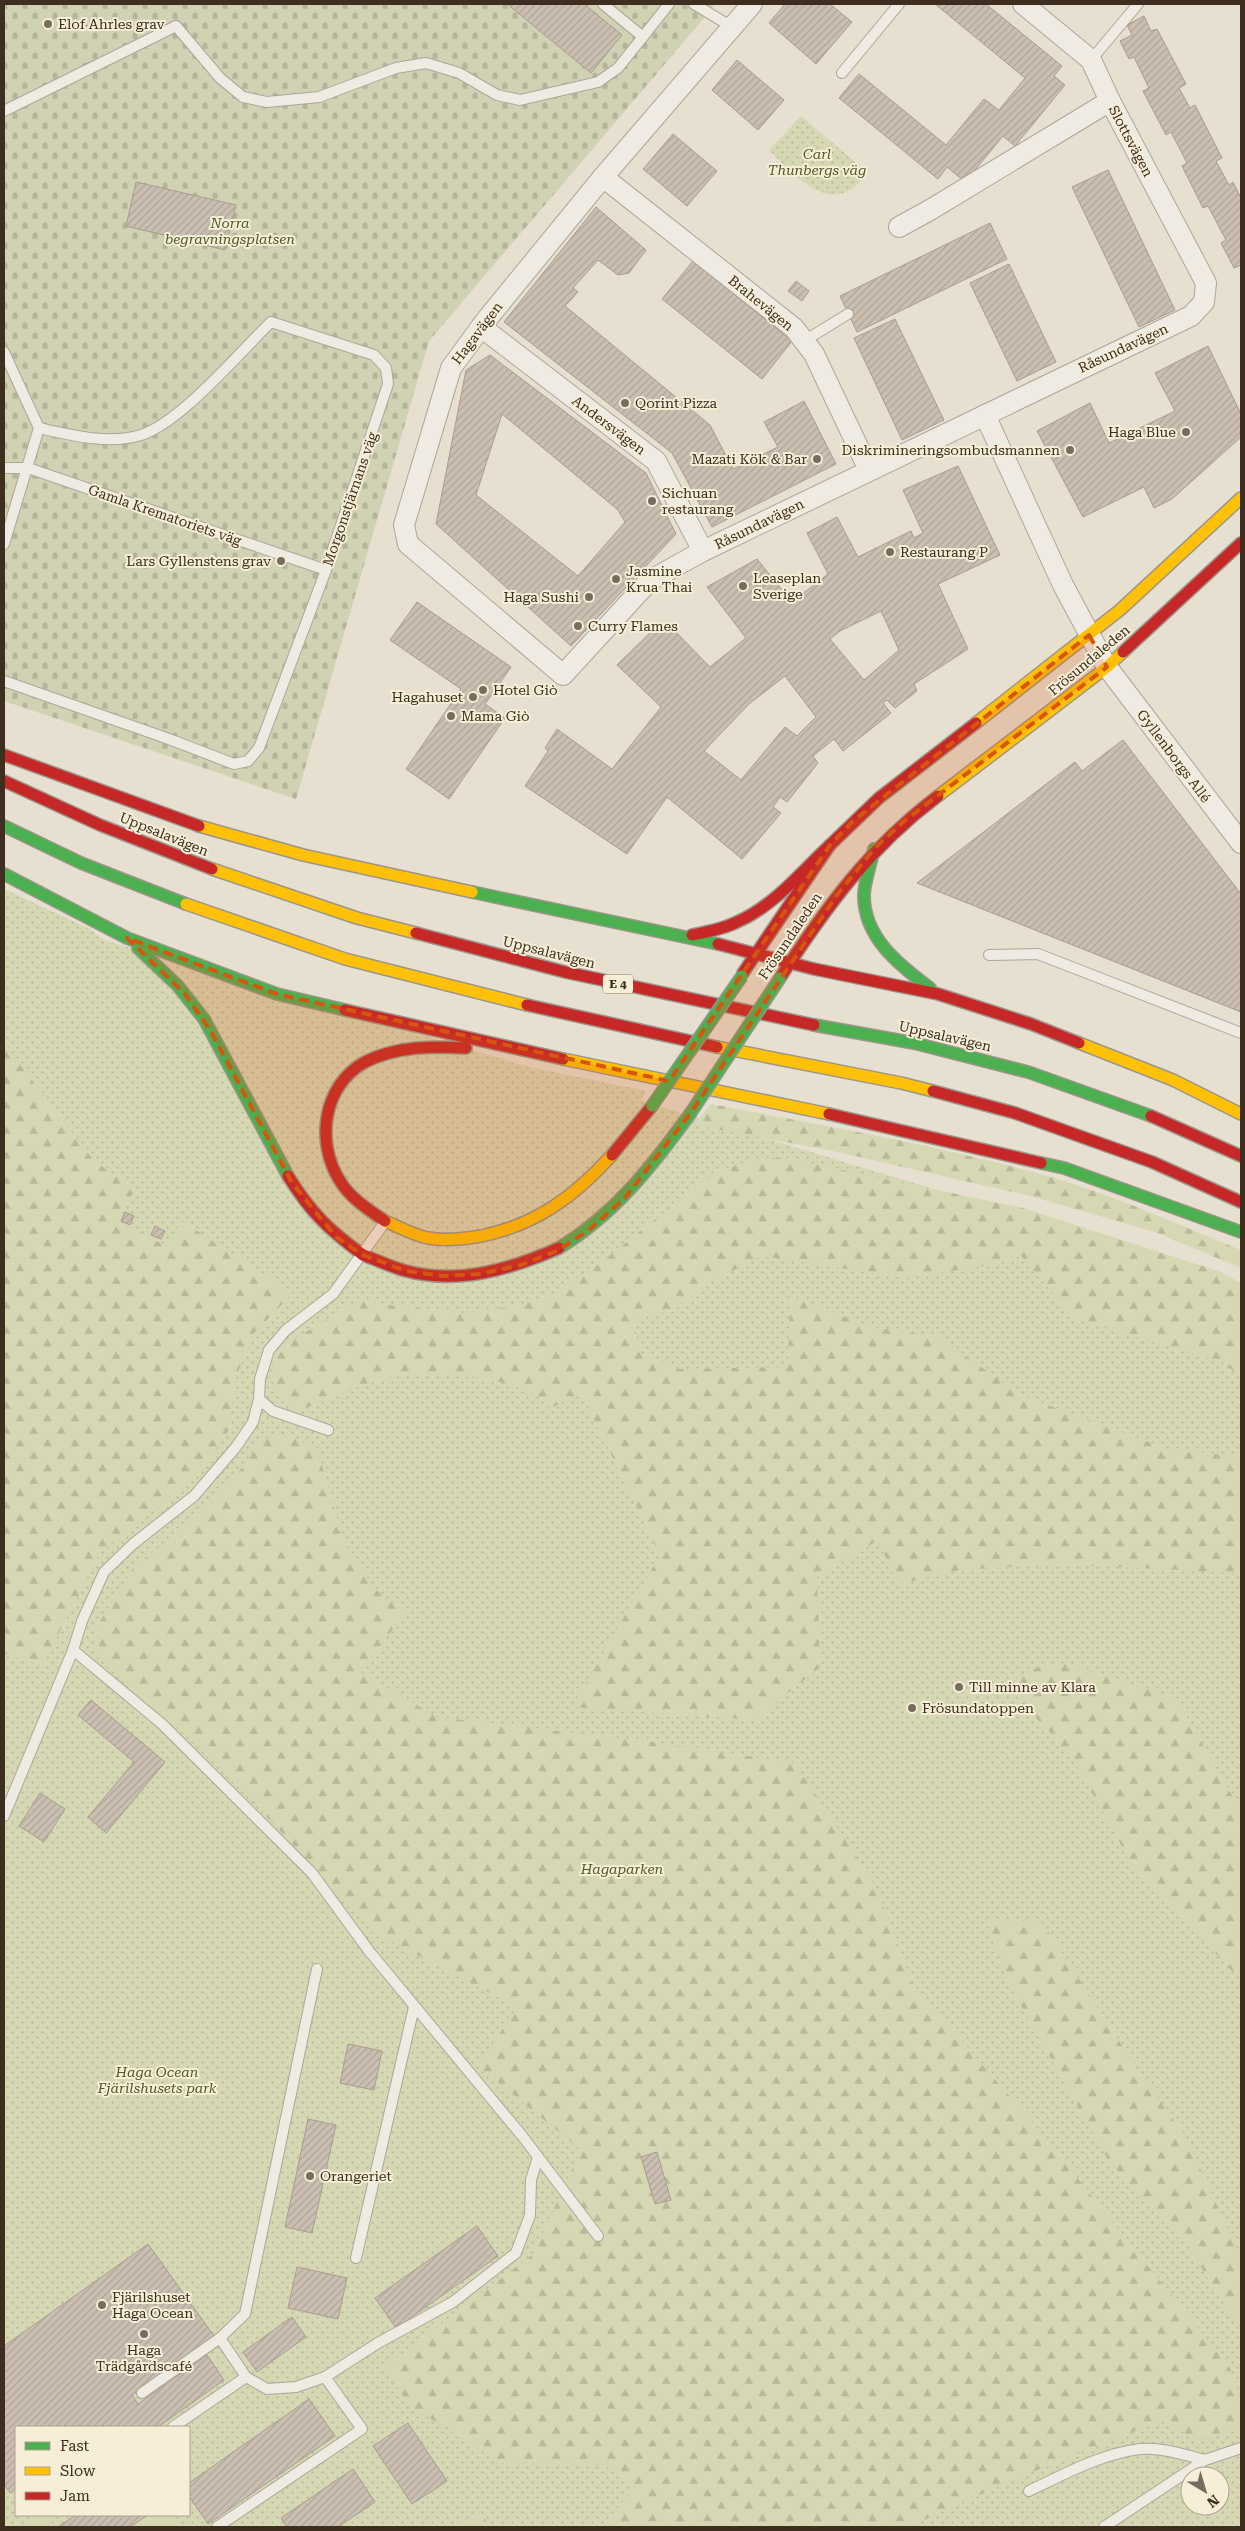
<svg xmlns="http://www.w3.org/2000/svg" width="1245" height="2531" font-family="'Roboto Serif',serif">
  <defs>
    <pattern id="grass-dots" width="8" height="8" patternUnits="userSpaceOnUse" patternTransform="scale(1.25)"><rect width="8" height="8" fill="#d6d7b3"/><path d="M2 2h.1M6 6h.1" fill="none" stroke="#b9b99a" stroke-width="1.8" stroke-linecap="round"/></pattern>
    <pattern id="forest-firs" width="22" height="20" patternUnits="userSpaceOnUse" patternTransform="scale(1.25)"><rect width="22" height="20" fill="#d6d7b3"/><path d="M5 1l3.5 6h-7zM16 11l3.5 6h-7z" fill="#b9b99a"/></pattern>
    <pattern id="cemetery-stones" width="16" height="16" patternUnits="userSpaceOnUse" patternTransform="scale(1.25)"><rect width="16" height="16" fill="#d1d1b3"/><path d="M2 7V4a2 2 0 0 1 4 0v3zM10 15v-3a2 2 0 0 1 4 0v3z" fill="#b4b49a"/></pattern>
    <pattern id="building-hatch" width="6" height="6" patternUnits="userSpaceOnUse" patternTransform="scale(1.25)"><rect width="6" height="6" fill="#cbbfb2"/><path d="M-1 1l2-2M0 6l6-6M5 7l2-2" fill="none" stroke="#afa499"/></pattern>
  </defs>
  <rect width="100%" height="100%" fill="#e7e0d1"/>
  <!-- grass -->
  <g fill="url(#grass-dots)" fill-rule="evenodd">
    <path d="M801,116L867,172C836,222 796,177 769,150Z"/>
    <path d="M4,889L90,929L104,940L529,1067L647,1091L641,1101L944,1192L1241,1311V2527H4ZM16,2427H189V2515H16ZM1190,2476H1220V2506H1190Z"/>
  </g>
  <!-- forest -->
  <g fill="url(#forest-firs)">
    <path d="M4,1043L94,1161L135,1189L117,1222L167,1246L182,1221L293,1293L254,1333L236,1377L229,1430L203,1468L178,1494L137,1522L100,1553L42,1666L4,1653Z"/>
    <path d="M711,1104C825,1126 939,1145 1051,1177C1116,1196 1179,1225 1241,1250V1268L1155,1232L1030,1196L833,1151L694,1125Z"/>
    <path d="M758,1158H786L1023,1208L1221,1272L1241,1283V1377L1222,1362L1075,1319L1021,1256L990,1265L906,1278L761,1256L705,1285L674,1310L633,1319L641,1354L680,1369L788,1367L790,1296L871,1327L940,1337L1020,1395L1165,1448L1241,1457V1573L1057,1564L960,1570L900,1584L877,1541L817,1577L820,1667L755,1720L572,1707L660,1555L581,1393L549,1409C546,1405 543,1400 539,1397C504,1374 419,1370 379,1380C348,1387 325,1407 293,1409L281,1400L269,1373L275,1355L293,1340L362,1298L394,1306L466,1313L522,1305L553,1294L608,1257L714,1172Z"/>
    <path d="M283,1433C300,1440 312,1445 321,1462L345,1545L374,1588L405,1613L361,1672L437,1717L653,1742L795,1763L877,1889L912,1984L1034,2124L1230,2368L1241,2398V2428L1198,2441L1163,2420L1022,2476L908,2527H601L633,2490L615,2469L592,2464L501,2463L407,2404L386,2366L533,2254L581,2150L478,2066L517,2007L374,1933L248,1796L190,1739L96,1656L97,1626L134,1567L195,1519L234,1479L257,1446L271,1436Z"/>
    <path d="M1045,1664H1067L1176,1699L1241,1811V1974L1233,1972L1131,1863L1077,1766L1047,1729L1023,1706L1012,1688L1018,1676Z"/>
    <path d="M986,1921L1042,1922L1136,2067L1187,2139L1241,2259V2331L1189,2248L1110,2163L1009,1984Z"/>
    <path d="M482,2514L490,2527H451Z"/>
  </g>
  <!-- cemetery -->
  <path fill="url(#cemetery-stones)" d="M4,4H716L429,341L296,799L4,701Z"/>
  <!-- garden -->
  <g fill="#d6d7b3">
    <path d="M37,2515H46L55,2527H18Z"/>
    <path d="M148,2515H172L181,2527H130Z"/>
  </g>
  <!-- building -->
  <g fill="url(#building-hatch)" stroke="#a89c90" fill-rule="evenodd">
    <path d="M507,4H584L622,35L591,73Z"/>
    <path d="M785,4H830L852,22L816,64L769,23Z"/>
    <path d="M935,4H986L1062,66L1054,76L1065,85L1015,146L1003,136L965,182L947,167L938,179L839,98L859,74L946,145L984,99L999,110L1025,78Z"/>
    <path d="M1144,16L1151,31L1157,29L1186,84L1179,88L1190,108L1195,105L1222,158L1216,161L1229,185L1233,182L1241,198V265L1234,268L1221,243L1226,240L1208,206L1203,208L1182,166L1187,163L1171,132L1166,135L1143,91L1149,88L1134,57L1129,59L1120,41L1132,35L1127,25Z"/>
    <path d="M737,60L784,100L758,130L712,90Z"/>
    <path d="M673,134L717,171L687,206L643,169Z"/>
    <path d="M1108,170L1175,310L1139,327L1072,187Z"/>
    <path d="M136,182L236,205L225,250L126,226Z"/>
    <path d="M596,207L646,250L629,273L618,275L598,260L573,288L578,292L565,306L710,425L733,469L778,447L764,422L804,401L836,464L712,527L672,453L504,322Z"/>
    <path d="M990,223L1007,259L857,332L840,296Z"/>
    <path d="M693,261L792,341L762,379L662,299Z"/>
    <path d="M1009,264L1056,362L1017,381L970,283Z"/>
    <path d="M796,281L809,291L802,301L788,291Z"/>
    <path d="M895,319L944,420L902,440L854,338Z"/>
    <path d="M1208,346L1241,414V437L1172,499L1154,508L1144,487L1083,517L1037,431L1090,403L1109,443L1175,411L1155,373Z"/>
    <path d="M490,355L646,473L676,534L571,646L436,524L466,370ZM502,414L618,510L625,522L578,576L476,495Z"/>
    <path d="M958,466L1000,555L938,584L968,649L914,684L917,691L895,708L887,700L883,703L891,713L843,751L834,739L813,756L818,763L787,802L780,797L773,807L781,813L742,859L667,797L627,854L525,786L548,751L545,748L557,729L612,769L661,707L617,665L659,624L667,632L671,627L710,667L746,638L707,587L757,559L792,602L828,574L807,533L837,517L858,557L911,531L914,538L923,533L903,490ZM881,611L899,650L864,680L830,639L840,631ZM785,676L816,717L797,736L785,727L741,780L704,751L749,704Z"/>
    <path d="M417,602L511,667L485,704L505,718L449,799L406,769L461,689L390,640Z"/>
    <path d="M1123,740L1241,894V1012L917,883L1075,762L1082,771Z"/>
    <path d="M125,1212L134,1216L130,1225L121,1221Z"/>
    <path d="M155,1226L165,1231L161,1239L151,1235Z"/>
    <path d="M91,1700L165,1762L106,1833L88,1817L134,1762L78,1715Z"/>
    <path d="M40,1793L65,1809L44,1842L19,1826Z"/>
    <path d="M348,2044L382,2051L374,2090L340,2083Z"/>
    <path d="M308,2119L336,2125L312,2233L285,2227Z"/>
    <path d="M657,2152L671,2200L655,2204L641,2157Z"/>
    <path d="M477,2226L498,2256L396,2328L375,2298Z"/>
    <path d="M148,2244L214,2336L132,2395L138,2404L207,2355L224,2380L158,2427H16V2488L10,2493L4,2484V2346Z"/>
    <path d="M297,2267L347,2278L338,2319L288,2308Z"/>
    <path d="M292,2317L306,2337L257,2372L243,2352Z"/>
    <path d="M309,2399L335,2436L208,2524L189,2496V2483Z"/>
    <path d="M408,2423L447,2481L412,2504L373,2446Z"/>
    <path d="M353,2469L375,2502L338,2527H287L281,2518Z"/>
    <path d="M76,2515H148L130,2527H58Z"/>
  </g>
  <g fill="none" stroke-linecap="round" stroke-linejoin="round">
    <!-- lane casing -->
    <g stroke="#ada599" stroke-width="12">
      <g id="lane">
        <path d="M603,4L643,37"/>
        <path d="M694,4L732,27"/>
        <path d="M1091,60L1138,4"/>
        <path d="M842,73L899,4"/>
        <path d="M4,111L176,26L220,78L243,97L267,102L319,97L396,68L426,63L459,73L497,95L520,100L598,82L618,68L669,4"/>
        <path d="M804,341L848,314"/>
        <path d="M4,352L39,428L4,544"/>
        <path d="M4,468H28L326,570"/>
        <path d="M4,681L169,739L234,764L248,761L259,748L326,570L388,384L386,368L374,355L271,322C240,352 180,423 141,435C109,445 71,435 39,428"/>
        <path d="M989,955L1038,954L1241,1033"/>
        <path d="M259,1399L273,1411L328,1430"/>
        <path d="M73,1650L162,1724L312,1873L369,1951L523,2137L598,2236"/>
        <path d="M4,1816L73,1650L82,1621L104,1572L133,1544L194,1496L236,1447L253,1422L259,1399L260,1379L269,1350L286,1330L333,1294L385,1222"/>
        <path d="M356,2258L414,2007"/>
        <path d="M220,2338L245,2314L317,1969"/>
        <path d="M142,2393L220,2338L246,2377L267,2389L296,2387L325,2377L378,2343L453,2302L516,2253L530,2215L531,2180L538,2157"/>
        <path d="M173,2427L246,2377"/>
        <path d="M1029,2491C1065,2474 1100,2454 1140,2449C1161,2447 1185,2455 1205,2460"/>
        <path d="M217,2527L362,2429L325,2377"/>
        <path d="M1104,2527L1205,2460L1241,2448"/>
      </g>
    </g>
    <!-- street casing -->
    <g stroke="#ada599" stroke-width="22">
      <g id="street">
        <path d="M752,4L603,177L487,319L451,368L404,525L408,544L563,675L649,581L703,551L1191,316L1204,302L1206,283L1110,101L1091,60L1023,4"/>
        <path d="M603,177L794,328L814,354L869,470"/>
        <path d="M899,227L930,210L1110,101"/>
        <path d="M481,327L656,461L703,551"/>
        <path d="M985,415L1063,585L1107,667L1241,843"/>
      </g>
    </g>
    <!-- fast casing -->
    <g stroke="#9c958a" stroke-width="14">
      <g id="fast">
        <path d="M4,826L81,863L186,904"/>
        <path d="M874,849C871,864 865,879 864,894C863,937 899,965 930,988"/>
        <path d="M4,874L127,938L277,994L345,1010"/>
        <path d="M472,892L718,944"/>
        <path d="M138,948L178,986L204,1019L288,1176"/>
        <path d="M814,1025L914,1043L1028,1072L1151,1116"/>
        <path d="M1041,1163L1064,1168L1241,1232"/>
        <path d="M559,1248C615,1214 652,1166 690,1114"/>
      </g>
    </g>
    <!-- slow casing -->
    <g stroke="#9c958a" stroke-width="14">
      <g id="slow">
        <path d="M976,723L1120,610L1241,498"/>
        <path d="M938,796L1107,667L1123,652"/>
        <path d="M199,826L303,855L472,892"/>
        <path d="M212,869L357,918L416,933"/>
        <path d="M186,904L345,959L527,1005"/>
        <path d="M1079,1043L1173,1080L1241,1114"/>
        <path d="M717,1047L901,1083L933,1091"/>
        <path d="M563,1059L829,1114"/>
        <path d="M385,1221C399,1227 413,1235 428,1238C445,1241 464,1239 481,1236C536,1225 575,1196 612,1155"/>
      </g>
    </g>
    <!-- jam casing -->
    <g stroke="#9c958a" stroke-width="14">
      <g id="jam">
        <path d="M1123,652L1241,543"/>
        <path d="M4,755L199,826"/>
        <path d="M4,781L100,825L212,869"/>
        <path d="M416,933L565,972L814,1025"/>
        <path d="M692,935C707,932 723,929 737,922C774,906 801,872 830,845"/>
        <path d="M718,944L814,969L938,994L1031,1024L1079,1043"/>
        <path d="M743,973L830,845L879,798L976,723"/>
        <path d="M780,978C827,906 869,848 938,796"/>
        <path d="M527,1005L717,1047"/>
        <path d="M345,1010L563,1059"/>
        <path d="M933,1091L1015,1113L1152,1162L1241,1202"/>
        <path d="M829,1114L1041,1163"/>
        <path d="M1151,1116L1241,1156"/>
        <path d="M612,1155L652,1106"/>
        <path d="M288,1176C311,1213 329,1230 363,1255"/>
        <path d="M385,1221C369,1210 350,1198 340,1181C315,1142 323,1085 365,1062C396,1046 433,1046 466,1048"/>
        <path d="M363,1255C377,1260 391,1267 406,1271C459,1285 511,1269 559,1248"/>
      </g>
    </g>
    <!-- lane -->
    <use href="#lane" stroke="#efebe3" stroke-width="10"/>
    <!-- street -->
    <use href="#street" stroke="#efebe3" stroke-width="20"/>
    <!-- fast -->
    <use href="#fast" stroke="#4caf50" stroke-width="11"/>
    <!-- slow -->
    <use href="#slow" stroke="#ffc107" stroke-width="11"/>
    <!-- jam -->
    <use href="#jam" stroke="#c62828" stroke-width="11"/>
    <!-- fast-bridge casing -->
    <g stroke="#9c958a" stroke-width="14" stroke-linecap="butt">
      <g id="fast-bridge">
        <path d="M652,1106L742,976"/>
        <path d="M690,1114L780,978"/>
      </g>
    </g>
    <!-- fast-bridge -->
    <use href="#fast-bridge" stroke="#4caf50" stroke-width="11"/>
  </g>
  <!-- marked area -->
  <path fill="#d7550e" fill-opacity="0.2" stroke="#d7550e" stroke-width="4" stroke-dasharray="10 6" stroke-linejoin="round" d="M1089,635L1107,667L903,822L874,849L837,895L690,1114L625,1198L589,1230L557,1251L521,1265L480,1274L443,1276L406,1271L363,1255L336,1237L292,1183L210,1030L185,994L127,938L277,994L669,1081L830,845L852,822Z"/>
  <!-- markers -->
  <g fill="#786c5e" stroke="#f7eed8" stroke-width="2">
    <circle cx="48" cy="24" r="5"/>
    <circle cx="625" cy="403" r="5"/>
    <circle cx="1186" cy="432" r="5"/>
    <circle cx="1070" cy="450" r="5"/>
    <circle cx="817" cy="459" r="5"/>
    <circle cx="652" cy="501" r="5"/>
    <circle cx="890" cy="552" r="5"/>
    <circle cx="281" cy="561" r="5"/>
    <circle cx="616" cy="579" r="5"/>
    <circle cx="743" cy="586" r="5"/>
    <circle cx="589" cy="597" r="5"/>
    <circle cx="578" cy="626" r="5"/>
    <circle cx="483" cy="690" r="5"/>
    <circle cx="473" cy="697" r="5"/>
    <circle cx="451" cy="716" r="5"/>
    <circle cx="959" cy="1687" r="5"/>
    <circle cx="912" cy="1708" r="5"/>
    <circle cx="310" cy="2176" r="5"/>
    <circle cx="102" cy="2305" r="5"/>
    <circle cx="144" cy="2334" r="5"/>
  </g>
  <g text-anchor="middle" stroke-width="4" stroke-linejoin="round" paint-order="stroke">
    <!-- shield labels -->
    <rect fill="#f7eed8" stroke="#756857" stroke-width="1" x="603" y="974.5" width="30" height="19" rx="4"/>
    <g font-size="12" font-weight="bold" fill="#3d2e20">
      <text x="618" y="988">E 4</text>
    </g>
    <!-- poi labels -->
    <g font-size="14" fill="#3d2e20" stroke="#f7eed8" text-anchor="start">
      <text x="58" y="29">Elof Ahrles grav</text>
      <text x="635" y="408">Qorint Pizza</text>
      <text x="1176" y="437" text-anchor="end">Haga Blue</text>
      <text x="1060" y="455" text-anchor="end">Diskrimineringsombudsmannen</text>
      <text x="807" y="464" text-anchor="end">Mazati Kök &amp; Bar</text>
      <text x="662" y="498">Sichuan<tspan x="662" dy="16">restaurang</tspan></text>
      <text x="900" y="557">Restaurang P</text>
      <text x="271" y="566" text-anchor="end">Lars Gyllenstens grav</text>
      <text x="626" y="576">Jasmine<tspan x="626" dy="16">Krua Thai</tspan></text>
      <text x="753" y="583">Leaseplan<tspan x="753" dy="16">Sverige</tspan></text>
      <text x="579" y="602" text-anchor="end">Haga Sushi</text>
      <text x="588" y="631">Curry Flames</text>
      <text x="493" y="695">Hotel Giò</text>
      <text x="463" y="702" text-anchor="end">Hagahuset</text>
      <text x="461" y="721">Mama Giò</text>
      <text x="969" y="1692">Till minne av Klara</text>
      <text x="922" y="1713">Frösundatoppen</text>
      <text x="320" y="2181">Orangeriet</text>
      <text x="112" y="2302">Fjärilshuset<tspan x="112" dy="16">Haga Ocean</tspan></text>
      <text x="144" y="2355" text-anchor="middle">Haga<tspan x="144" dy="16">Trädgårdscafé</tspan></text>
    </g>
    <!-- street labels -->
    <g font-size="14" fill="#3d2e20" stroke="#f7eed8">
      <text transform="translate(1131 141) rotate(62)" y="5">Slottsvägen</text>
      <text transform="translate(761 303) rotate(39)" y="5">Brahevägen</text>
      <text transform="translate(477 333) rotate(-53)" y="5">Hagavägen</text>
      <text transform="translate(1123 348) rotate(-25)" y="5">Råsundavägen</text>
      <text transform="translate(609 425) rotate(37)" y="5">Andersvägen</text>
      <text transform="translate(350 499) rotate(-71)" y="5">Morgonstjärnans väg</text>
      <text transform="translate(165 515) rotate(19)" y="5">Gamla Krematoriets väg</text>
      <text transform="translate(759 524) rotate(-26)" y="5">Råsundavägen</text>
      <text transform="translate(1089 660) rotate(-40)" y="5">Frösundaleden</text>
      <text transform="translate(1174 756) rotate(53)" y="5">Gyllenborgs Allé</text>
      <text transform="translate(164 834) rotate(22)" y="5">Uppsalavägen</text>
      <text transform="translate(790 936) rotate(-56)" y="5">Frösundaleden</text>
      <text transform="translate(549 952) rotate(14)" y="5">Uppsalavägen</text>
      <text transform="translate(945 1036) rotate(13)" y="5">Uppsalavägen</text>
    </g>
    <!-- park labels -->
    <g font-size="14" font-style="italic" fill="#4d5a26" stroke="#f7eed8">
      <text x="817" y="159">Carl<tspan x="817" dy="16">Thunbergs väg</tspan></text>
      <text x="230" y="228">Norra<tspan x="230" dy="16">begravningsplatsen</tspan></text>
      <text x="622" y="1874">Hagaparken</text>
      <text x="157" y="2077">Haga Ocean<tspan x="157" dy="16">Fjärilshusets park</tspan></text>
    </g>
  </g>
  <!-- border -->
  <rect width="1245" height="2531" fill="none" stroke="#3d2e20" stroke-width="10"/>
  <!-- legend -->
  <rect x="15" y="2426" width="175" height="90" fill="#f7eed8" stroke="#ada18e"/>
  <rect x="25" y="2442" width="25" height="8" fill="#4caf50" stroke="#ada18e"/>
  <text x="60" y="2451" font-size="15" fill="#3d2e20">Fast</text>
  <rect x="25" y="2467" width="25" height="8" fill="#ffc107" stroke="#ada18e"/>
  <text x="60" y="2476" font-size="15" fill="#3d2e20">Slow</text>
  <rect x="25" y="2492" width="25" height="8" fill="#c62828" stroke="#ada18e"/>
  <text x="60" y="2501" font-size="15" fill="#3d2e20">Jam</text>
  <!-- north arrow -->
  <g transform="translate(1205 2491) rotate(142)"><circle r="24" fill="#f7eed8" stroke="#ada18e"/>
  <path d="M0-4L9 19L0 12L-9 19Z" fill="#786c5e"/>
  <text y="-8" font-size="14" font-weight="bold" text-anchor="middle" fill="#3d2e20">N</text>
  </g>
</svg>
